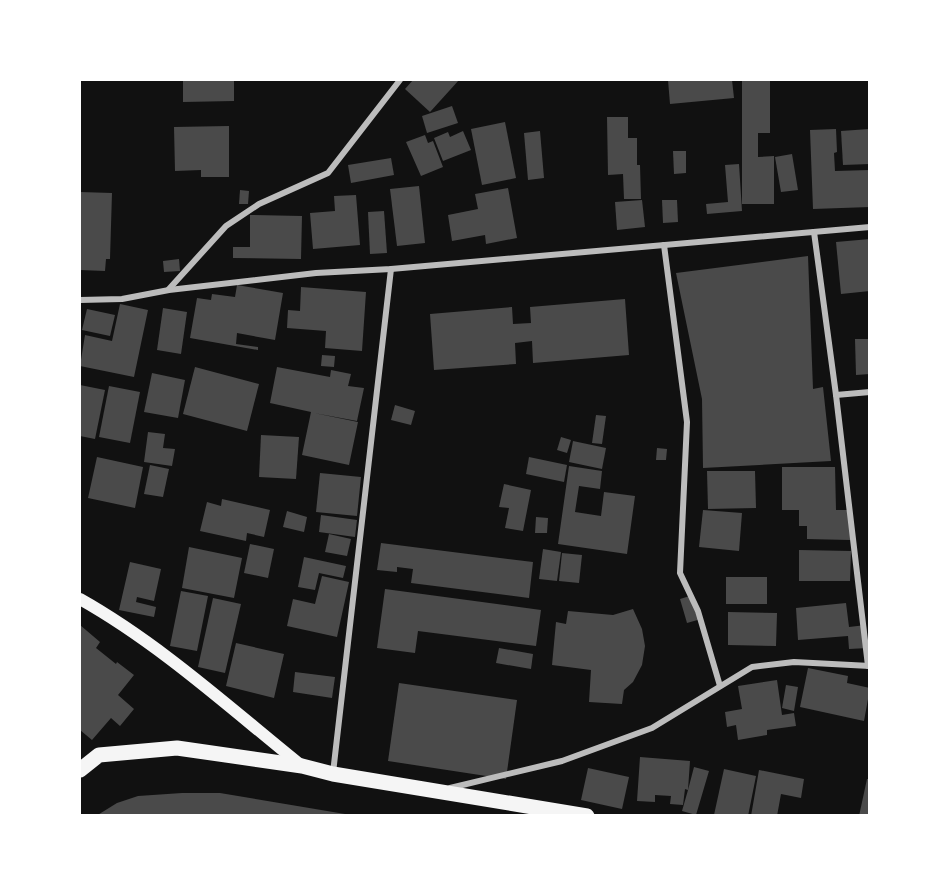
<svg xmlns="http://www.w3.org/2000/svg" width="949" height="895" font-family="Karla,sans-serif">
  <rect width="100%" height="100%" fill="#111"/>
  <!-- building -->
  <g fill="#4a4a4a">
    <path d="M183,80H234V101L183,102Z"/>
    <path d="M413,80H459L430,112L405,89Z"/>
    <path d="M668,80H732L734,98L670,104Z"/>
    <path d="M742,80H770V133H758V157L774,156V204H742Z"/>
    <path d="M452,106L458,123L427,133L422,116Z"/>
    <path d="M607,117H628V138H637V165H640L641,199H624L623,174L608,175Z"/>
    <path d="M505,122L516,178L482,185L471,129Z"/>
    <path d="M229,126V177H201V170L175,171L174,127Z"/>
    <path d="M836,129L837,152L834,153L835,171L870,170V207L813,209L810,130Z"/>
    <path d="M869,129L870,164L843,165L841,131Z"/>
    <path d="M463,131L471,150L443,161L434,138L448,132L450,137Z"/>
    <path d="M540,131L544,178L528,180L524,133Z"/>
    <path d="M425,135L428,143L433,141L443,167L421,176L406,142Z"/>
    <path d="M673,151H686V173L674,174Z"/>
    <path d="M792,154L798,190L781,192L775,157Z"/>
    <path d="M391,158L394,175L351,183L348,165Z"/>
    <path d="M739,164L742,211L707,214L706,204L728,202L725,165Z"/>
    <path d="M419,186L425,243L397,246L390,189Z"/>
    <path d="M508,188L517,238L486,244L485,235L452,241L448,215L478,209L475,194Z"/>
    <path d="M240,190L249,191L248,204H239Z"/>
    <path d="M80,192L112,193L110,259H106L105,271L80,270Z"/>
    <path d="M356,195L360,245L313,249L310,213L335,211L334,196Z"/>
    <path d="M642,200L645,227L617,230L615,202Z"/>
    <path d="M662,200H677L678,222L663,223Z"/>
    <path d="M384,211L387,253L370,254L368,212Z"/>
    <path d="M250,215L302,216L301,259L233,258V247H250Z"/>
    <path d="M870,239V291L841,294L836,242Z"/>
    <path d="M808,256L813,389L823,387L831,461L703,468L702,399L676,273Z"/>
    <path d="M179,259L180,271L164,272L163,261Z"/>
    <path d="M237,285L283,293L275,340L237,333L236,344L258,347V350L190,338L197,298L211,300L212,294L235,297Z"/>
    <path d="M301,287L366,292L362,351L325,348L326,331L287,328L288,310L300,311Z"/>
    <path d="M625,299L629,355L533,363L532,341L515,343L516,364L434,370L430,314L512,307L513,324L531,323L530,307Z"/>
    <path d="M120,304L148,310L134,377L80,366L85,335L112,341Z"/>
    <path d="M163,308L187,312L181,354L157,350Z"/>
    <path d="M87,309L115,315L110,336L82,330Z"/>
    <path d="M855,339H870V374L856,375Z"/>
    <path d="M322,355L335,356L334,367L321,366Z"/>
    <path d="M195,367L259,384L247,431L183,414Z"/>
    <path d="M277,367L330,377L331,370L351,374L348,386L364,388L357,421L314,413L358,422L349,465L302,455L311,412L270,403Z"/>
    <path d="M152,373L185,380L178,418L144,412Z"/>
    <path d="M80,385L105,390L95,439L80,436Z"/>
    <path d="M109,386L140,392L130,443L99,437Z"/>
    <path d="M395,405L415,411L411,425L391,420Z"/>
    <path d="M596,415L606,416L602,444L592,443Z"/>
    <path d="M148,432L165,434L163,448L175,449L172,466L144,462Z"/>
    <path d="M261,435L299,437L296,479L259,477Z"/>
    <path d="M561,437L571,440L567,453L557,450Z"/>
    <path d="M573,441L606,448L602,469L569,462Z"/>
    <path d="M657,448L667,449L666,460H656Z"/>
    <path d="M97,457L143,467L135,508L88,498Z"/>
    <path d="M529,457L567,465L564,482L526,474Z"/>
    <path d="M150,465L169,469L163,497L144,494Z"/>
    <path d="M569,466L602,471L600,489L579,486L575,512L601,516L604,492L635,496L627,554L558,544Z"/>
    <path d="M782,467H835L836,510H850V540L807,539V526H799V510H782Z"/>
    <path d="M707,471H755L756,508L708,509Z"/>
    <path d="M320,473L361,477L357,516L316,512Z"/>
    <path d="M504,484L531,490L523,531L505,528L509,508L499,507Z"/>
    <path d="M222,499L270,510L264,537L247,533L246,541L200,531L207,502L221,506Z"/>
    <path d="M703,510L742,513L739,551L699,547Z"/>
    <path d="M287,511L307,517L304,532L283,527Z"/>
    <path d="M321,515L357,520L355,537L319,532Z"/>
    <path d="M536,517L548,518L547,533H535Z"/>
    <path d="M329,534L351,539L347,556L325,552Z"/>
    <path d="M381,543L533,562L529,598L411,583L413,569L397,567V572L377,570Z"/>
    <path d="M250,544L274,549L268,578L244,573Z"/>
    <path d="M189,547L242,558L234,598L182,588Z"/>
    <path d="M543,549L561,552L557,581L539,579Z"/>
    <path d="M799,550L851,551L850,581H799Z"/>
    <path d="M562,553L582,555L579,583L559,581Z"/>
    <path d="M304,557L346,566L343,578L319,573L315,590L298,587Z"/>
    <path d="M130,562L161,569L154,601L137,597L136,602L156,607L154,617L119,610Z"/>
    <path d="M322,576L349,582L337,637L287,626L293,599L315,604Z"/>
    <rect x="726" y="577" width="41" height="27"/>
    <path d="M385,589L541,610L536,646L418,631L415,653L377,648Z"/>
    <path d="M181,591L208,596L197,651L170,646Z"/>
    <path d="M693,595L701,619L687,623L680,599Z"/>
    <path d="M213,598L241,604L225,673L198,667Z"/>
    <path d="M846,603L849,627L866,625L868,648L849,649L848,636L798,640L796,608Z"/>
    <path d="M633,609L642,629L645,646L642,665L633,682L624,690L622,704L589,702L591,670L552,665L556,622L566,624L568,611L613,615Z"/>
    <path d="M728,612L777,613L776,646L728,645Z"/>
    <path d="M80,625L100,642L96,648L116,664L117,662L134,675L118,695L134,709L120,726L111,718L92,740L80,730V681L81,679L80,678Z"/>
    <path d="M236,643L284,654L274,698L226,686Z"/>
    <path d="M499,648L533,654L531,669L496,663Z"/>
    <path d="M808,668L848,676L847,683L870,688L864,721L800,707Z"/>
    <path d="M295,672L335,677L332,698L293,692Z"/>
    <path d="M777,680L782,715L794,713L796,726L767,730V735L738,740L736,725L727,727L725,712L742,709L738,686Z"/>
    <path d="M399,683L517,700L506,779L388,761Z"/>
    <path d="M786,685L798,687L794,711L782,708Z"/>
    <path d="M640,757L690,761L688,790L694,767L709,771L696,815L682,811L688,790L685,789L683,805L670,804L671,796L655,795V802L637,801Z"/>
    <path d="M588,768L629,777L622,809L581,800Z"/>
    <path d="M724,769L756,776L748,816L714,815Z"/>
    <path d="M759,770L804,779L801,798L781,794L777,816H751Z"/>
    <path d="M867,779H870V816H859Z"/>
    <path d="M182,793H220L357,816H96L117,803L138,796Z"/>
  </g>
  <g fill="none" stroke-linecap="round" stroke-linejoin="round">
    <!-- minor -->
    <g stroke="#bcbcbc" stroke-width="6">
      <path d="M814,232L836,395L868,666"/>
      <path d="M664,245L687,422L680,573L698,611L720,686"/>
      <path d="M169,289L226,226L259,204L328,173L400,80"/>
      <path d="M80,300L122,299L169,290L316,273L391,269L870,227"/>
      <path d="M836,395L870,392"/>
      <path d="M333,773L391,269"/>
      <path d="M450,788L562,761L652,728L752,667L794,662L870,666"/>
    </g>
    <!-- secondary -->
    <path stroke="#f5f5f5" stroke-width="12" d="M80,599C160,644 230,708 302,766"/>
    <!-- primary -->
    <path stroke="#f5f5f5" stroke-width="15" d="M80,770L99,755L177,748L302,766L333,774L587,816"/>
  </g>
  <!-- border -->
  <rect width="949" height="895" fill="none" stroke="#ffffff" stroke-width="162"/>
</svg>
